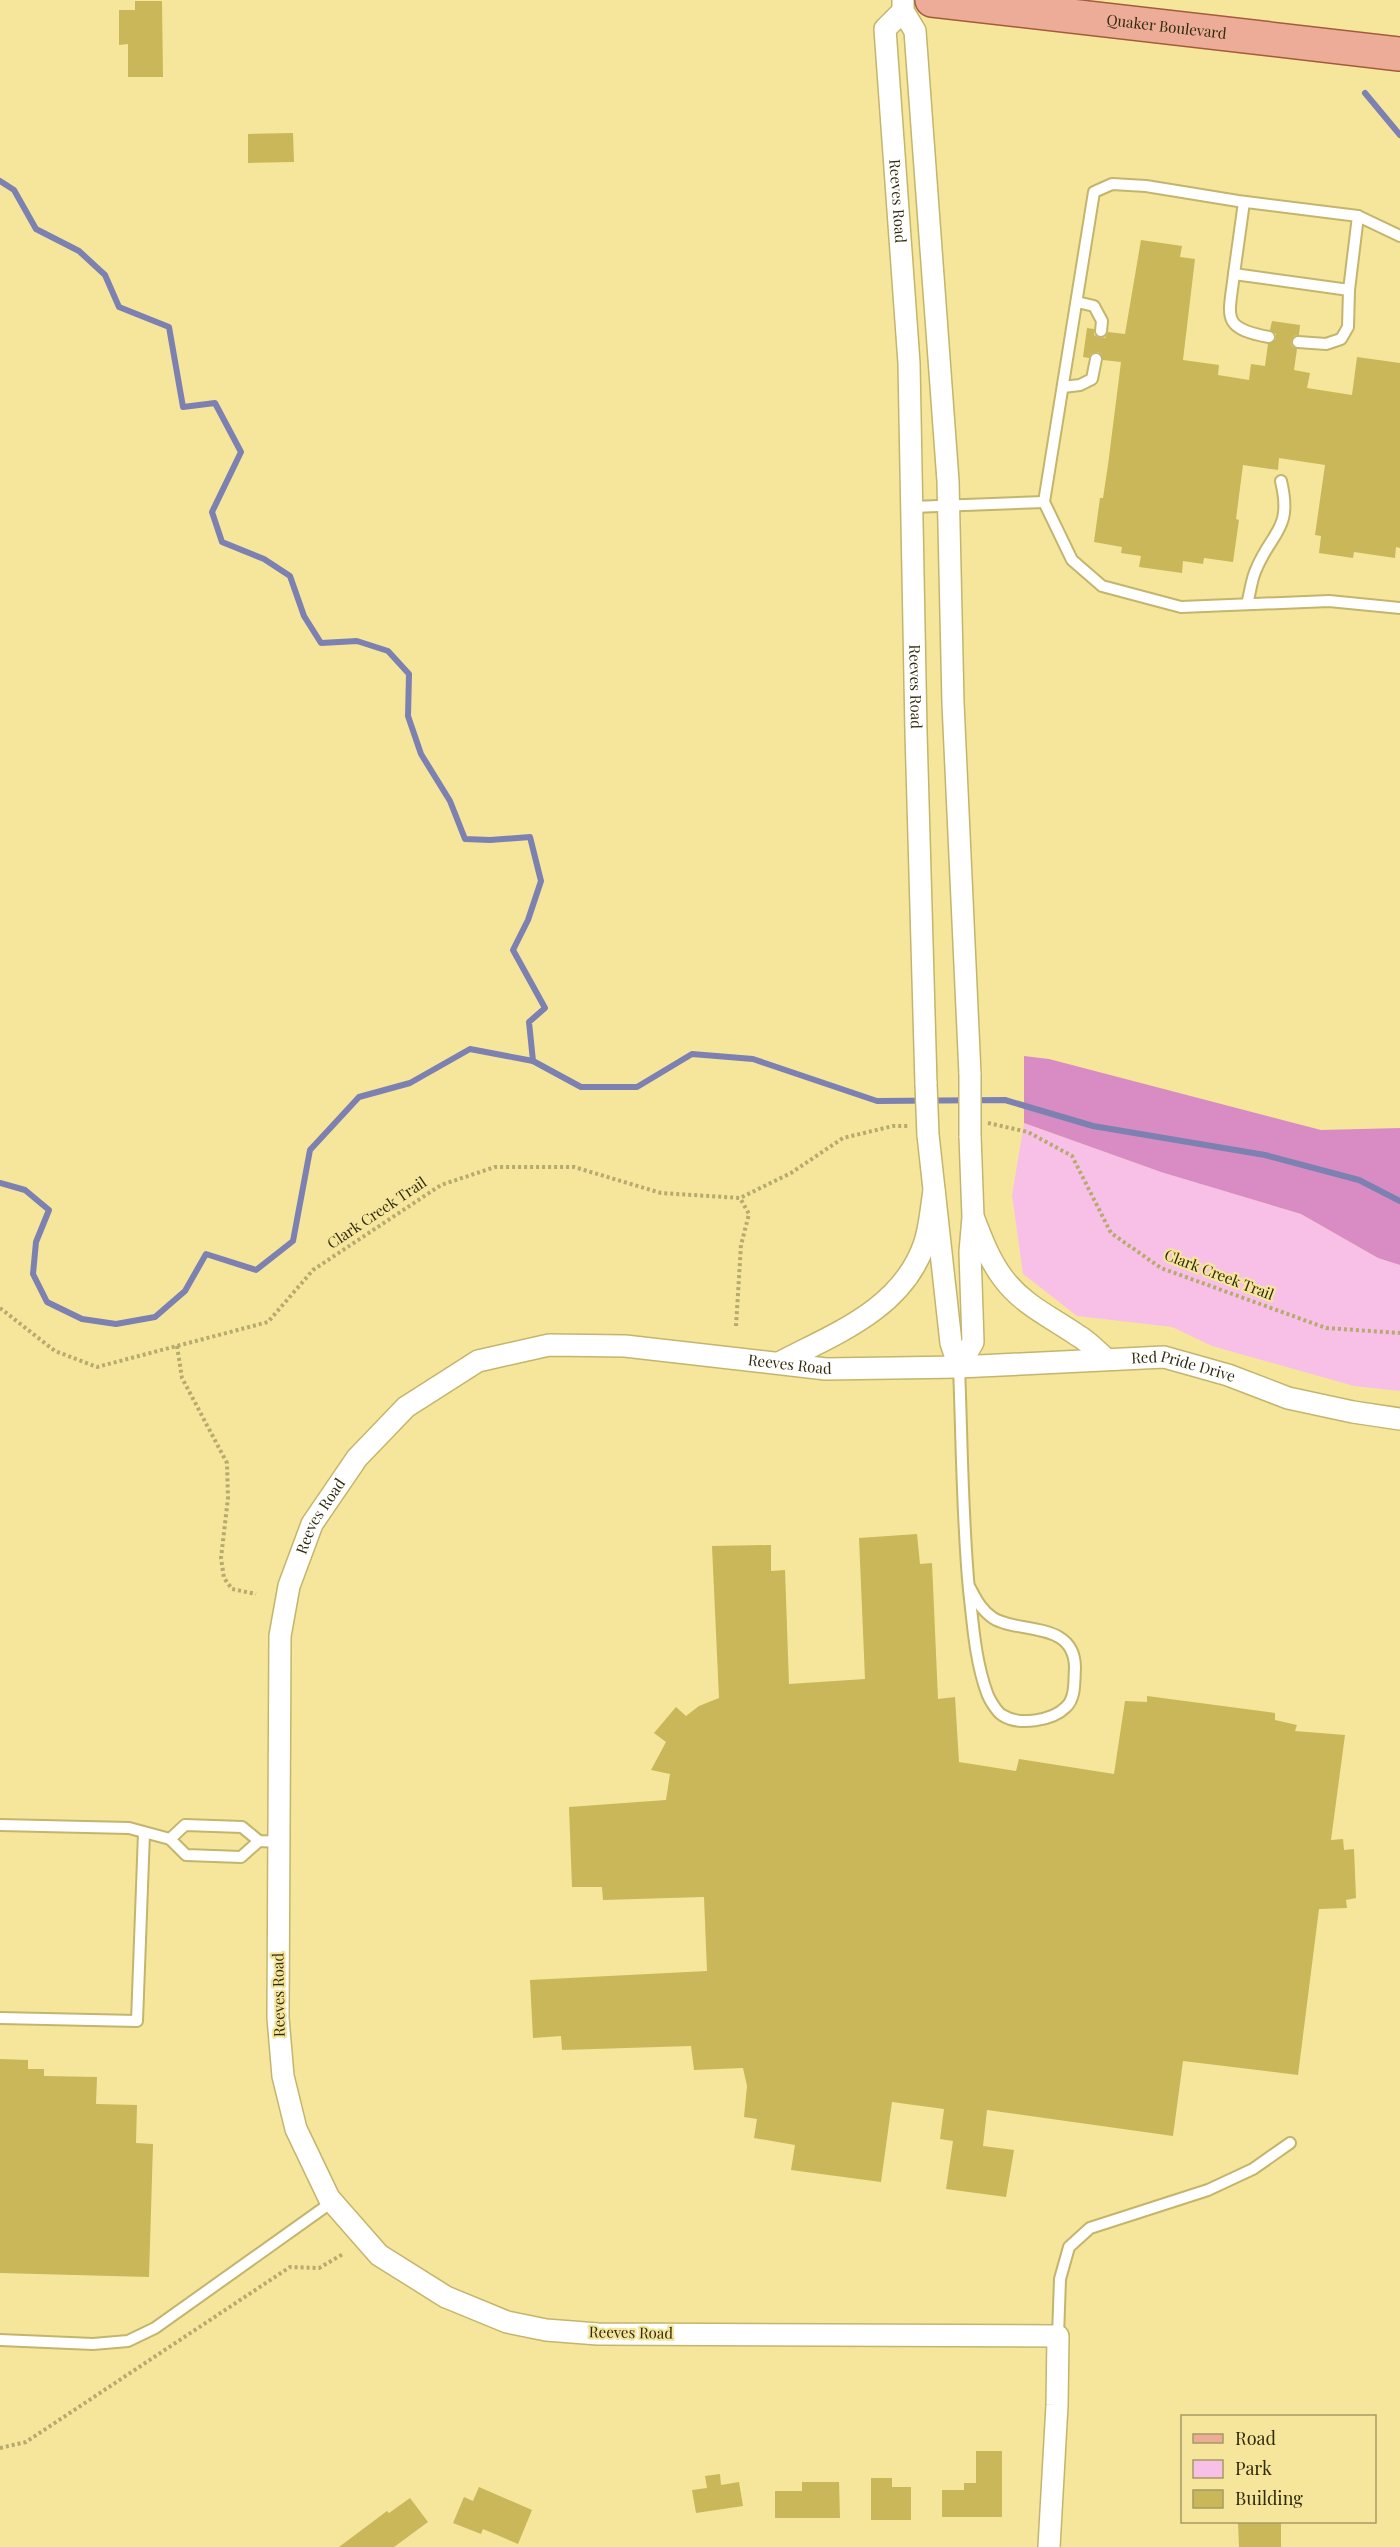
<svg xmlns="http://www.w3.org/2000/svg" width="1400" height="2547" font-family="'Playfair Display',serif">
  <rect width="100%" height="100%" fill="#f5e69c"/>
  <!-- green -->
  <path fill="#f8c0e7" d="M1024,1123L1147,1167L1301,1214L1378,1258L1400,1265V1391L1354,1386L1212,1346L1172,1327L1077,1316L1023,1274L1012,1195Z"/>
  <!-- forest -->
  <path fill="#d98cc3" d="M1024,1056L1049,1059L1321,1130L1400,1128V1265L1378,1258L1301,1214L1161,1172L1024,1123Z"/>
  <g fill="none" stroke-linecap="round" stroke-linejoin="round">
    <!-- stream -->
    <g stroke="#7c81b1" stroke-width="6">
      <path d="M1365,93L1400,135"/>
      <path d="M0,181L14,190L36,229L79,251L105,275L119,307L169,327L183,407L215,403L241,452L212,512L222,542L264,559L290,576L304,616L321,643L357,641L388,651L409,674L408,716L421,754L450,801L465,839L490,840L530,837L541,881L528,920L513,950L545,1008L529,1022L533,1061"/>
      <path d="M0,1183L25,1190L49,1210L36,1242L33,1274L47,1302L82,1319L116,1324L155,1317L185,1291L206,1254L256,1270L293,1241L310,1150L359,1097L410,1083L470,1049L533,1061L581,1087H637L692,1054L753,1059L877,1101L1005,1100L1093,1126L1265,1155L1359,1180L1400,1201"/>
    </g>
  </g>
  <!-- building -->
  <g fill="#cab759">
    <path d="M135,1H162L163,77H128V44L119,45V10H135Z"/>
    <path d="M293,133L294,162L248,163V134Z"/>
    <path d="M1141,240L1182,246L1180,257L1195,259L1183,360L1219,365L1218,375L1249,380L1251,364L1265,366L1268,344L1276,339V334L1270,330L1272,321L1300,325L1299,335L1294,336L1291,341L1292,346L1297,349L1294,370L1310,373L1307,388L1352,395L1357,357L1400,363V548L1396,547L1395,558L1354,552L1353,558L1319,553L1321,536L1315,535L1325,465L1279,458L1278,470L1243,465L1236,519L1239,520L1233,562L1204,558L1203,564L1183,561L1182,573L1139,567L1141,556L1121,553L1122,547L1094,542L1100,498H1103L1108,465L1121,362L1103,360L1101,354L1097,352L1091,354L1089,358L1083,357L1087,328L1094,329V335L1100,338H1105L1108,332L1125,334Z"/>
    <path d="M917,1534L920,1564L932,1563L938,1699L955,1697L959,1762L1016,1771L1019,1759L1114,1774L1125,1701L1147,1702V1696L1275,1713V1720L1297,1725L1295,1731L1345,1735L1331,1840L1343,1839L1344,1850L1354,1849L1356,1898L1346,1900L1347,1908L1319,1909L1298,2075L1183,2061L1173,2136L987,2110L983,2146L1014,2150L1006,2197L946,2189L953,2141L940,2139L944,2109L892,2102L881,2182L791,2170L795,2145L754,2138L757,2119L744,2117L747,2086L743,2068L694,2070L691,2046L562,2050L561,2036L533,2038L530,1980L707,1971L704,1897L603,1900L602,1887H572L569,1807L666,1800L670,1774L651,1770L666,1742L654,1733L676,1707L686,1716L699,1706L719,1698L712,1546L771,1545V1571L785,1570L789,1684L865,1679L859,1538Z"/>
    <path d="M0,2059L28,2060V2069H44V2076L97,2077L96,2104L137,2105L136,2143L153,2144L149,2277L0,2273Z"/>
    <path d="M976,2451H1002V2517H942V2490H964V2483H976Z"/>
    <path d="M720,2474L721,2485L739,2482L743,2506L696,2513L692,2490L707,2488L705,2476Z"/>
    <path d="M871,2478H892V2487H911V2520H871Z"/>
    <path d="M802,2482H839L840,2518H775V2491H802Z"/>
    <path d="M479,2487L532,2510L518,2544L483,2529L481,2534L453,2523L464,2497L473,2501Z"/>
    <path d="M410,2498L428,2522L394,2547H339L387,2511L389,2513Z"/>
    <path d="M1238,2522H1281V2547H1239Z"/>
  </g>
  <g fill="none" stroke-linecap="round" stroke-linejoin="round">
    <!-- lane casing -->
    <g stroke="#c4b56c" stroke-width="14">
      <g id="lane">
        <path d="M1244,202L1234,274L1349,290L1358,216"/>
        <path d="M1400,236L1358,216L1238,201L1146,186L1112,184L1094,192L1044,502L1072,560L1102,586L1181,607L1329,601L1400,608"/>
        <path d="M1234,274C1229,317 1220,328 1269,337"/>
        <path d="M1077,302L1094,306L1102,321L1101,331"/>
        <path d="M1298,342L1326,344L1341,339L1348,327L1349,290"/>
        <path d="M1063,387L1080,385L1092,379L1096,359"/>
        <path d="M912,507L1044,502"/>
        <path d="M1247,604C1250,594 1251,582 1255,572C1271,531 1293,531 1281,481"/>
        <path d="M959,1367C962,1441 962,1516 969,1590C973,1624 975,1660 987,1693C989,1699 997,1712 1002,1715C1019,1726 1052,1721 1066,1707C1076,1698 1074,1680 1075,1668C1075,1620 1018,1634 993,1618C981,1610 976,1599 969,1586"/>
        <path d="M0,1825L129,1828L170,1839L186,1855L241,1857L259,1841"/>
        <path d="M170,1839L185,1825L242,1827L259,1841L279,1842"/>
        <path d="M0,2018L137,2021L144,1833"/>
        <path d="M1058,2336L1060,2279L1069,2247L1090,2228L1208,2190L1253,2169L1290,2143"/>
        <path d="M0,2340L93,2344L128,2341L155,2328L332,2202"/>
      </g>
    </g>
    <!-- street casing -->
    <g stroke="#c4b56c" stroke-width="24">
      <g id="street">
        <path d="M903,0V11L915,31L948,481L953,703L970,1074"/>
        <path id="s1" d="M903,11L885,29L909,363L916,732L926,1084"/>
        <path d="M928,1135L951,1343L959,1367"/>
        <path d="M974,1219C982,1240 990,1261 1003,1278C1023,1305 1051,1317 1077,1335C1088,1341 1097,1351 1106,1359"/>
        <path d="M779,1363C834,1334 901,1310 924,1245C930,1229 931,1208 934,1191"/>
        <path d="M959,1367L973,1342L970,1252L973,1217L970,1136"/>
        <path id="s2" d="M1049,2547L1057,2405L1058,2336L598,2334L546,2330L507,2322L446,2297L379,2255L329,2198L296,2129L283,2076L278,2018L280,1636L289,1586L312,1524L357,1458L406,1407L478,1361L549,1345L625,1346L826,1369L959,1367L1164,1357L1228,1375L1288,1398L1353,1412L1400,1419"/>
      </g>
    </g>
    <!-- primary casing -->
    <g stroke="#a35b3b" stroke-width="36">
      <g id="primary">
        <path id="s3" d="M932,0L1400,54"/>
      </g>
    </g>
    <!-- path -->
    <g stroke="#b6aa6e" stroke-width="4" stroke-dasharray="3 3" stroke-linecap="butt">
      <path d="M988,1123L1028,1132L1072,1156L1111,1233L1161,1268L1326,1328L1400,1333"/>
      <path d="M0,1308L55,1351L97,1367L268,1322L313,1270L441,1185L495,1167H574L661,1193L740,1198L791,1173L843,1138L893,1126H909"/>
      <path d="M736,1326L741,1245L749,1214L740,1198"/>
      <path d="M177,1346L182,1378L227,1463L228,1498L221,1558L224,1578L232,1589L256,1594"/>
      <path d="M0,2448L26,2442L290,2267L319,2268L343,2254"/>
    </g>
    <!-- lane -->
    <use href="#lane" stroke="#fff" stroke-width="10"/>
    <!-- street -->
    <use href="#street" stroke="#fff" stroke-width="21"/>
    <!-- primary -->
    <use href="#primary" stroke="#edac98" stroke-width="33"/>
    <!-- street-bridge casing -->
    <g stroke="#c4b56c" stroke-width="24" stroke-linecap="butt">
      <g id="street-bridge">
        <path d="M970,1074V1136"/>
        <path d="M926,1084L928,1135"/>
      </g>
    </g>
    <!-- street-bridge -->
    <use href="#street-bridge" stroke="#fff" stroke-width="21"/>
  </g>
  <g text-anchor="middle" stroke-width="4.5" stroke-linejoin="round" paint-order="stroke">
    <!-- street labels -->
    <g font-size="15" fill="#312b0d" stroke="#f5e69c">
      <text dy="5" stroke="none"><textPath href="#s3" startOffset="236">Quaker Boulevard</textPath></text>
      <text dy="5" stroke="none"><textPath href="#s1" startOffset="198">Reeves Road</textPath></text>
      <text dy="5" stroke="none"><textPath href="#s1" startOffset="684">Reeves Road</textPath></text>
      <text transform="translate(377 1213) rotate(-34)" y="5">Clark Creek Trail</text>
      <text transform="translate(1219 1275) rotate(21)" y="5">Clark Creek Trail</text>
      <text dy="5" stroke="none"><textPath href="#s2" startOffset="2223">Reeves Road</textPath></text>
      <text dy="5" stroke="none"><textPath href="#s2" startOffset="2618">Red Pride Drive</textPath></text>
      <text dy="5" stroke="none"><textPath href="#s2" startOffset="1683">Reeves Road</textPath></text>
      <text transform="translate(279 1995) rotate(-91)" y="5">Reeves Road</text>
      <text transform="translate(631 2333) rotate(1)" y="5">Reeves Road</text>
    </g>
  </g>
  <!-- legend -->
  <rect x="1181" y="2415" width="195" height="108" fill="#f5e69c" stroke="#a79b63" stroke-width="1.5"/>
  <rect x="1193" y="2434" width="30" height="9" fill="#edac98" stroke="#a79b63" stroke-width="1.5"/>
  <text x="1235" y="2445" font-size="18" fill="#312b0d">Road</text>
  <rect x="1193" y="2460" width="30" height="18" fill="#f8c0e7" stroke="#a79b63" stroke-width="1.5"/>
  <text x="1235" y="2475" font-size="18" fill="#312b0d">Park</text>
  <rect x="1193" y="2490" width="30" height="18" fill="#cab759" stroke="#a79b63" stroke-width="1.5"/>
  <text x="1235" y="2505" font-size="18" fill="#312b0d">Building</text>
</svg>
